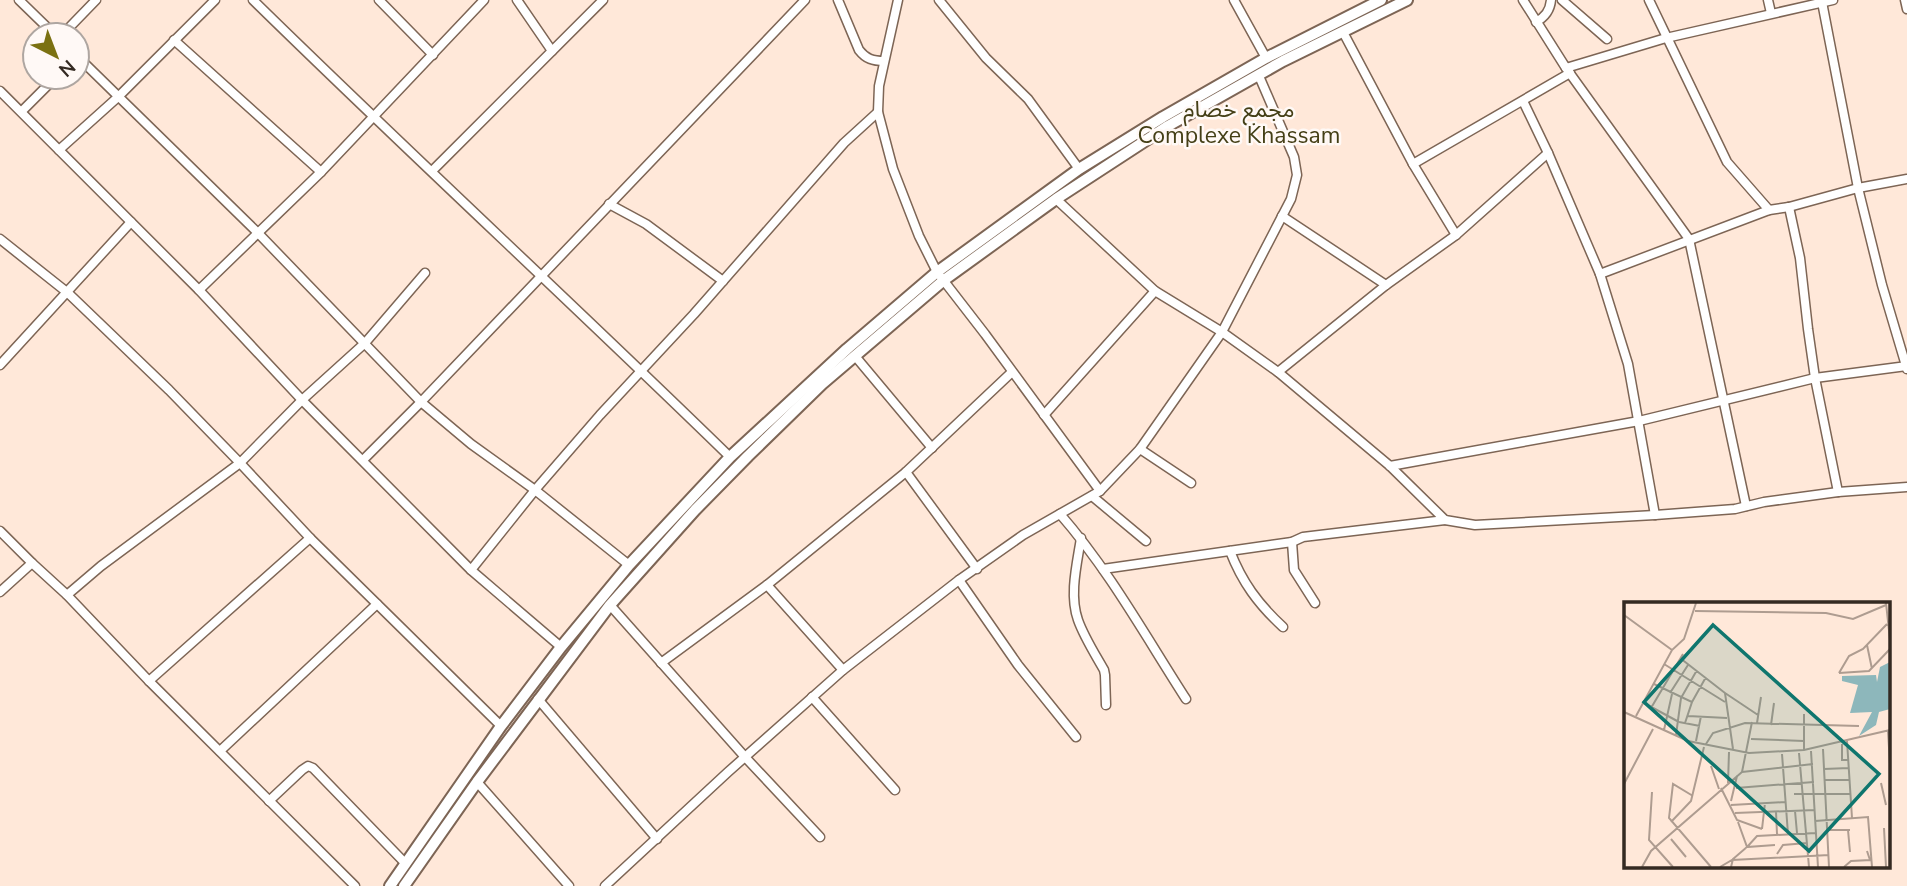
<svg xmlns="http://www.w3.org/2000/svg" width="1907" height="886" font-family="'Nunito Sans','Noto Sans Arabic',sans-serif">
  <rect width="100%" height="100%" fill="#ffe8d9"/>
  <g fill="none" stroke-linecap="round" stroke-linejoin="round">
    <!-- minor casing -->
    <g stroke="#7d6555" stroke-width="11">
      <g id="minor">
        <path d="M19,0L55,35"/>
        <path d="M253,0C410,154 572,303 730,457"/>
        <path d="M379,0L433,55"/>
        <path d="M517,0L552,51"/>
        <path d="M838,0L859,50C866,59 873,61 884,61"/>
        <path d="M898,0L879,86L878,112L893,169L919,236L937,272L985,334L1100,491"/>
        <path d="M939,0L986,58L1028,99L1079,169"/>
        <path d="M1234,0L1266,58"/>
        <path d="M1523,0L1566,68L1689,239L1746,506"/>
        <path d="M1562,0L1607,39"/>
        <path d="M1649,0L1727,162L1769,210"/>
        <path d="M1768,0L1771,13"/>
        <path d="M1905,0L1907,9"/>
        <path d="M1822,2L1858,188L1882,285L1907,369"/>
        <path d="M1536,22C1545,17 1550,11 1551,0"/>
        <path d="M1343,32L1413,164L1456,235"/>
        <path d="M62,35L96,0"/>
        <path d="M174,40L321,172"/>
        <path d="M77,56L258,233L421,402L471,444L535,490L629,565"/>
        <path d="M1566,68L1666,38L1833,0"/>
        <path d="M0,91L199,290L302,400L471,570L561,647"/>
        <path d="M1523,101L1548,153L1600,274L1769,210L1789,207L1858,188L1907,179"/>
        <path d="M22,111L56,77"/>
        <path d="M59,150L118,97L215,0"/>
        <path d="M1413,164L1570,73"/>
        <path d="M432,171L603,0"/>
        <path d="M1056,199L1155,291L1222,332L1278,372L1390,466L1445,520L1475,525L1655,515L1735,509L1764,502L1838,492L1907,487"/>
        <path d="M609,204L646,224L723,281"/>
        <path d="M1789,207L1800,258L1808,329L1815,378L1838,492"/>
        <path d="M1282,216L1386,285"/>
        <path d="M0,239L68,293L169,390L240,463L310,538L501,726"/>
        <path d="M1600,274L1628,364L1655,515"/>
        <path d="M199,290L321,172L484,0"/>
        <path d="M855,356L932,448"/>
        <path d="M0,365L131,222"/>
        <path d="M1278,372L1386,285L1456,235L1548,153"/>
        <path d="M1044,415L1155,291"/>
        <path d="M1140,449L1191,483"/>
        <path d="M363,460L421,402L805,0"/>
        <path d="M1390,466L1639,421L1815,378L1907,366"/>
        <path d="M906,472L977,569"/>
        <path d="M1092,496L1146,541"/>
        <path d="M1060,514C1109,570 1146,637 1186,699"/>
        <path d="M0,531L32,563L67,595L149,681L355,886"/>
        <path d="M1081,538C1077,564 1069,595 1078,620C1084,637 1095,654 1104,670L1105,675L1106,705"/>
        <path d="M1292,542L1294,570L1315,603"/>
        <path d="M1230,551C1242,582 1258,604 1283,627"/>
        <path d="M1103,569L1292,542L1303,537L1445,520"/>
        <path d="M471,570L535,490L600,415L694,314L844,143L878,112"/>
        <path d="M959,580L1018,665L1076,737"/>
        <path d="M767,585L843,670"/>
        <path d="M0,592L32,563"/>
        <path d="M67,595L101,566L240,463L302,400L365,343L425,273"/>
        <path d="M610,605L745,757L820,837"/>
        <path d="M661,663L767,585L906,472L1012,372"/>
        <path d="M149,681L310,538"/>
        <path d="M812,697L895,790"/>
        <path d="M538,699L657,839"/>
        <path d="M220,751L377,604"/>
        <path d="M477,782L569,886"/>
        <path d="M269,801L302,770L308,766L313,768L406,864"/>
        <path d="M605,886L728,772L843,670L959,580L1023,535L1100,491L1140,449L1222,332L1291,199L1297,175L1294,157L1259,76"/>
      </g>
    </g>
    <!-- highway casing -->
    <g stroke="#7d6555" stroke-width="14">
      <g id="highway">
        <path d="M390,886L501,726L561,647L629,565L730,457L847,349L937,272L1079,169L1163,117L1266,58L1381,0"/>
        <path d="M404,886L477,782L610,605L695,510L748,456L822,384L944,280L1056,199L1168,126L1283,61L1407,0"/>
      </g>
    </g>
    <!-- minor -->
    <use href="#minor" stroke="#fff" stroke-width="8"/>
    <!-- highway -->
    <use href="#highway" stroke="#fff" stroke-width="10"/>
  </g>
  <g text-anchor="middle" stroke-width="5" stroke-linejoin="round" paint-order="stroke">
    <!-- neighbourhood labels -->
    <g font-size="23" fill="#443f16" stroke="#fff9f6">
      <text x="1239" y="117">مجمع خصام<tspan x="1239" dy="26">Complexe Khassam</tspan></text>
    </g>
  </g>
  <!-- overview -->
  <g transform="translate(1624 602)">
    <rect width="266" height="266" fill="#ffe8d9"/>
    <path d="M266,60V107L255,110L252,123L235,134L248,110L226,111L234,83L218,79V74L252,73L253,80L256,65Z" fill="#8db7bb"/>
    <path fill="none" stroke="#ae9c90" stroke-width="2" d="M262,1L266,38M71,9L202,11L229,17L262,3M0,13L48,48M243,43L248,67M56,56L101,91L109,147M40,62L101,100M215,71L225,54L239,47L263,22M215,71L245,69L266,47M30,82L68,100L61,121M46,91L64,63M101,91L134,113M68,100L82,75M20,101L55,120M27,106L59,52M0,110L64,139L125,151L180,148L266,128M180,112V148M12,114L48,48L60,37L72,1M64,114L103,116M55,120L76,124M133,121L137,95M147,123L150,101M40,128L48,92M264,129L266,162M52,133L57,96L73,68M127,137L180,139M72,139L77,114M223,139L228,216M82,142L89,131L121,121L235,124M218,142V158H225M199,147L205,265M187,149L194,265M175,151L185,265M158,152L164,232M87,164L95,187M200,167L225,166M118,170L189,162M200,178H226M104,181L105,150M257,181L262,203M0,182L29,127M97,186L113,218L138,227M112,186L190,180M28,190L25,238L49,265M170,192H226M69,194L49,182L45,216L87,265M107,199L113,174M107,203L161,200M171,209L173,231M152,210L153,232M111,211L191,208M191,219L244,215L248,265M47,220L67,199L80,145M260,226L262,265M138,227L141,201M204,228H226M224,228L226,250M47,237L62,255M151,243L123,245L133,234L192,231M153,252L159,243L183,241M18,265L27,249L118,170L128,120M96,265L108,258L205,253M107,265L109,257L123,245L114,220M220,265L227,259L246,258L243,249"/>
    <path fill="#0f766e" fill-opacity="0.15" stroke="#0f766e" stroke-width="3.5" d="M89,23L255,172L185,249L20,100Z"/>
    <rect width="266" height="266" fill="none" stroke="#342a22" stroke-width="3.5"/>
  </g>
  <!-- north arrow -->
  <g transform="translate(56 56) rotate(138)"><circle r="33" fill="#fff9f6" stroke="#aea6a1" stroke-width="2"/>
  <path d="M0-5L12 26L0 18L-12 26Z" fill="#7b7111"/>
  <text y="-10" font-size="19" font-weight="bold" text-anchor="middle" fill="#342a22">N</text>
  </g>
</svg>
